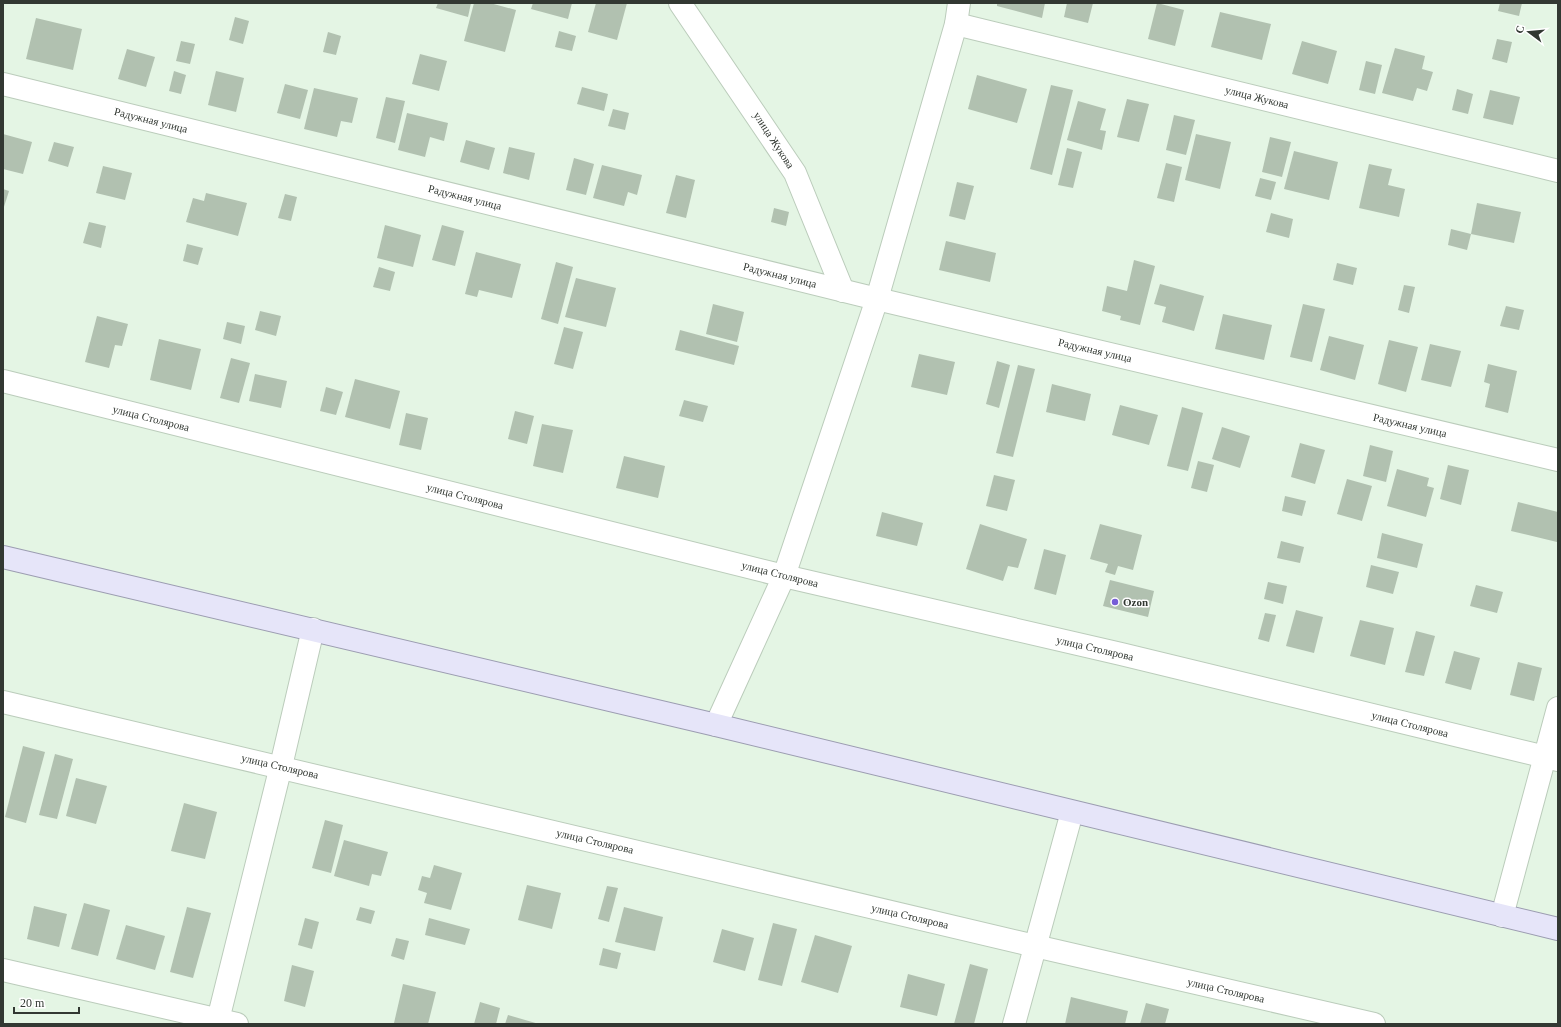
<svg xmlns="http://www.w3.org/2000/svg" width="1561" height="1027" font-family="'Times New Roman',serif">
  <rect width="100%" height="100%" fill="#e4f5e4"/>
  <!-- building -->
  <g fill="#b1c1b0">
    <path d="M438,3H471L468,17L436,8Z"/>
    <path d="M474,3H490L516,10L505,52L464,41Z"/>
    <path d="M533,3H572L568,19L531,9Z"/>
    <path d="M596,3H627L617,40L588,32Z"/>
    <path d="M997,3H1045L1042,18L997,6Z"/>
    <path d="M1067,3H1093L1088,23L1064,17Z"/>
    <path d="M1157,3L1184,10L1175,46L1148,39Z"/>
    <path d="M1500,3H1522L1519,16L1498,11Z"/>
    <path d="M1220,12L1271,24L1262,60L1211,47Z"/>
    <path d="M235,17L249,21L243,44L229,40Z"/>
    <path d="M36,18L82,29L73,70L26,59Z"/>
    <path d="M559,31L576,36L572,51L555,47Z"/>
    <path d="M328,32L341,36L336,55L323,52Z"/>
    <path d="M1497,39L1512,42L1507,63L1492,59Z"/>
    <path d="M181,41L195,44L190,64L176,61Z"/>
    <path d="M1302,41L1337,51L1328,84L1292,74Z"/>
    <path d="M1395,48L1425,56L1422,69L1433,72L1427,91L1417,88L1413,101L1382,93Z"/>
    <path d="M127,49L155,57L146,87L118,79Z"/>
    <path d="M420,54L447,61L439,91L412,84Z"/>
    <path d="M1366,61L1382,65L1375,94L1359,90Z"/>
    <path d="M174,71L186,75L181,94L169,91Z"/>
    <path d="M216,71L244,78L236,112L208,105Z"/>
    <path d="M977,75L1027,89L1017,123L968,109Z"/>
    <path d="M285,84L308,90L300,119L277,113Z"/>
    <path d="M1051,85L1073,90L1052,175L1030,169Z"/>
    <path d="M582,87L608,94L604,111L577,104Z"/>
    <path d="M314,88L358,98L352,123L341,121L337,137L304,129Z"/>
    <path d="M1457,89L1473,94L1468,114L1452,110Z"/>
    <path d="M1490,90L1520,97L1513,125L1483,118Z"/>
    <path d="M386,97L405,101L395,143L376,138Z"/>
    <path d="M1127,99L1149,104L1139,142L1117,137Z"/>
    <path d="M1078,101L1106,109L1100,130L1106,131L1102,150L1067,140Z"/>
    <path d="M613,109L629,113L625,130L608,126Z"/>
    <path d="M407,113L448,123L444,141L430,137L425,157L398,150Z"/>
    <path d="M1174,115L1195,120L1186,155L1166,150Z"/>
    <path d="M3,134L32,142L23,174L3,169Z"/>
    <path d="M1196,134L1231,142L1220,189L1185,180Z"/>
    <path d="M1270,137L1291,142L1282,177L1262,172Z"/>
    <path d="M466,140L495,148L489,170L460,162Z"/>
    <path d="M54,142L74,147L68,167L48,161Z"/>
    <path d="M509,147L535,153L529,180L503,173Z"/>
    <path d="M1067,148L1082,152L1073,188L1058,185Z"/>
    <path d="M1294,151L1338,162L1329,200L1284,189Z"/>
    <path d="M574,158L594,164L586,195L566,190Z"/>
    <path d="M1166,163L1182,167L1174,202L1157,198Z"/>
    <path d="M1369,164L1392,169L1388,185L1405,189L1399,217L1359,208Z"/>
    <path d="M602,165L642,175L637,195L628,192L624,206L593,198Z"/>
    <path d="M103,166L132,173L125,200L96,193Z"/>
    <path d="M676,175L695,180L686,218L666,213Z"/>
    <path d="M1260,178L1276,182L1271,200L1255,196Z"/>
    <path d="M957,182L974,186L965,220L949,216Z"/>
    <path d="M3,189L9,191L3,210Z"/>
    <path d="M206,193L247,203L238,236L186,222L193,198L204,201Z"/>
    <path d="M285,194L297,197L291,221L278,218Z"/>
    <path d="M1477,203L1521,212L1514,243L1471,234Z"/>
    <path d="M774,208L789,212L786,226L771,222Z"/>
    <path d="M1271,213L1293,219L1289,238L1266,232Z"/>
    <path d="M89,222L106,226L101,248L83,243Z"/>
    <path d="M385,225L421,235L413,267L377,258Z"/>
    <path d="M442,225L464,231L455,266L432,260Z"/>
    <path d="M1451,229L1471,234L1467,250L1448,245Z"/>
    <path d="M946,241L996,253L990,282L939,270Z"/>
    <path d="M187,244L203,248L198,265L183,261Z"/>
    <path d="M476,252L521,264L512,298L479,290L477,297L465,294Z"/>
    <path d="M1134,260L1155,266L1140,325L1120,320L1121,316L1102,311L1107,286L1127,291Z"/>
    <path d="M556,262L573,267L558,324L541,319Z"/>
    <path d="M1337,263L1357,268L1353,285L1333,280Z"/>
    <path d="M379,267L395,272L390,291L373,287Z"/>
    <path d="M576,278L616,288L606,327L565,317Z"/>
    <path d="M1160,284L1204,296L1194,331L1162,322L1166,307L1154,304Z"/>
    <path d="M1404,285L1415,287L1409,313L1398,310Z"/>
    <path d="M713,304L744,312L737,342L706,334Z"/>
    <path d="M1303,304L1325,309L1312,362L1290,357Z"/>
    <path d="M1506,306L1524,310L1519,330L1500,326Z"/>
    <path d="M260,311L281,316L276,336L255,330Z"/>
    <path d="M1223,314L1272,325L1264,360L1215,349Z"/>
    <path d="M97,316L128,324L122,346L115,345L109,368L85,362Z"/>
    <path d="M227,322L245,326L241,344L223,339Z"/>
    <path d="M564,327L583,332L573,369L554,364Z"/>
    <path d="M680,330L739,346L734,365L675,350Z"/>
    <path d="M1329,336L1364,345L1355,380L1320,370Z"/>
    <path d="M159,339L201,349L191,390L150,380Z"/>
    <path d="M1389,340L1418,347L1406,392L1378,384Z"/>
    <path d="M1430,344L1461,351L1451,387L1421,380Z"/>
    <path d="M919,354L955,362L947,395L911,387Z"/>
    <path d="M231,358L250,363L239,403L220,398Z"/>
    <path d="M997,361L1010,365L999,408L986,404Z"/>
    <path d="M1488,364L1517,371L1508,413L1485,407L1490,384L1484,382Z"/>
    <path d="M1018,365L1035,369L1013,457L996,453Z"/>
    <path d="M255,374L287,381L281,408L249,401Z"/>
    <path d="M355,379L400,391L390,429L345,417Z"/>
    <path d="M1052,384L1091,394L1085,421L1046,412Z"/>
    <path d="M326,387L343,392L336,415L320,411Z"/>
    <path d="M684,400L708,406L703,422L679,416Z"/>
    <path d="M1120,405L1158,415L1149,445L1112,435Z"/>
    <path d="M1182,407L1203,413L1188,471L1167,466Z"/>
    <path d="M515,411L534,416L527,444L508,439Z"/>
    <path d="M406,413L428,418L421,450L399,445Z"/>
    <path d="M542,424L573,430L563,473L533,466Z"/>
    <path d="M1222,427L1250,436L1240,468L1212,459Z"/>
    <path d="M1300,443L1325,450L1315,484L1291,477Z"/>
    <path d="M1370,445L1393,451L1386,482L1363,476Z"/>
    <path d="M624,456L665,466L658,498L616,488Z"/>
    <path d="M1198,461L1214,465L1207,492L1191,488Z"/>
    <path d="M1448,465L1469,470L1461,505L1440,499Z"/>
    <path d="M1397,469L1429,478L1427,486L1434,488L1426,517L1387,506Z"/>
    <path d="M994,475L1015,480L1007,511L986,506Z"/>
    <path d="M1347,479L1372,486L1362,521L1337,514Z"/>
    <path d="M1285,496L1306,501L1302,516L1282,511Z"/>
    <path d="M1518,502L1558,512L1557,542L1511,531Z"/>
    <path d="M882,512L923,523L917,546L876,536Z"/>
    <path d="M980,524L1027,539L1018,568L1008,566L1003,581L966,569Z"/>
    <path d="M1100,524L1142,535L1133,570L1118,566L1115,575L1105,572L1108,564L1090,559Z"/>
    <path d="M1382,533L1423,544L1417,568L1377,558Z"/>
    <path d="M1281,541L1304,547L1300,563L1277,558Z"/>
    <path d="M1044,549L1066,555L1056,595L1034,589Z"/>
    <path d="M1371,565L1399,572L1393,594L1366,587Z"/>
    <path d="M1110,580L1154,591L1148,617L1103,606Z"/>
    <path d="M1268,582L1287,586L1283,604L1264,599Z"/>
    <path d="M1476,585L1503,592L1497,613L1470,606Z"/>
    <path d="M1296,610L1323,617L1314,653L1286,646Z"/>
    <path d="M1265,613L1276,615L1269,642L1258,639Z"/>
    <path d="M1360,620L1394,628L1385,665L1350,656Z"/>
    <path d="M1416,631L1435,636L1424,676L1405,672Z"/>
    <path d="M1454,651L1480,658L1471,690L1445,683Z"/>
    <path d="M1518,662L1542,668L1534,701L1510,695Z"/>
    <path d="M23,746L45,752L26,823L5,817Z"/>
    <path d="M55,754L73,759L57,819L39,815Z"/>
    <path d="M76,778L107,786L96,824L66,816Z"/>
    <path d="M184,803L217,812L205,859L171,851Z"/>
    <path d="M325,820L343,825L331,873L312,868Z"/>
    <path d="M344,840L388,852L381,876L372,874L369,886L334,876Z"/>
    <path d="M434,865L462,873L451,910L424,903L427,893L418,890L422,876L430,878Z"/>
    <path d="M527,885L561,893L552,929L518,920Z"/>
    <path d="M607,886L618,888L609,922L598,919Z"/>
    <path d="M84,903L110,910L98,956L71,949Z"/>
    <path d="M34,906L67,914L59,947L27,939Z"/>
    <path d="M187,907L211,913L193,978L170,972Z"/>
    <path d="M360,907L375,911L371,924L356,920Z"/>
    <path d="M624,907L663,917L655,951L615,942Z"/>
    <path d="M305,918L319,922L312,949L298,945Z"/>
    <path d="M429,918L470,929L465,945L425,935Z"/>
    <path d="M773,923L797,929L782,986L758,980Z"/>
    <path d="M126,925L165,936L155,970L116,959Z"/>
    <path d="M722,929L754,938L745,971L713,962Z"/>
    <path d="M815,935L852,946L838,993L801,982Z"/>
    <path d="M396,938L409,941L404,960L391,956Z"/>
    <path d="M603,948L621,953L617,969L599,965Z"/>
    <path d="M970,964L988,969L974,1024H954Z"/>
    <path d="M292,965L314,971L305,1007L284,1001Z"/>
    <path d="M908,974L945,984L937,1016L900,1007Z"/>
    <path d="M403,984L436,992L428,1024L394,1023Z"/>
    <path d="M1071,997L1128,1011L1125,1024H1065Z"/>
    <path d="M480,1002L500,1008L496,1024H474Z"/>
    <path d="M1146,1003L1169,1009L1165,1024H1140Z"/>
    <path d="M508,1015L539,1024H505Z"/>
  </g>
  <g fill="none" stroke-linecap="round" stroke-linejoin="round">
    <!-- minor casing -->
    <g stroke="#bcb" stroke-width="24">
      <g id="minor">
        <path d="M680,3L795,173L843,291"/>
        <path d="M956,24L1558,171"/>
        <path d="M3,84L877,299L1558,460"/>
        <path d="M3,381L784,576L1121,654L1558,760"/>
        <path d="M3,702L1035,946L1374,1024"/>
        <path d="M716,725L784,576L877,299L956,24L959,3"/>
        <path d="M1502,916L1558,708"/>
        <path d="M3,970L237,1024"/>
        <path d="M217,1024L281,766L313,629"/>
        <path d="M1014,1024L1072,812"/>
      </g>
    </g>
    <!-- major casing -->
    <g stroke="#9c9db1" stroke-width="24">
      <path id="major" d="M3,557L716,725L1558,929"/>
    </g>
    <!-- minor -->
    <use href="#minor" stroke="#fff" stroke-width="22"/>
    <!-- major -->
    <use href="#major" stroke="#e6e5f9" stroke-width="22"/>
  </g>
  <!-- markers -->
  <circle fill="#765dd7" stroke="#fff" stroke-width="1.5" cx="1115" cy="602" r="4"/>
  <g text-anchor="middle" stroke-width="3" stroke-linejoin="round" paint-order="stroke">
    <!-- street labels -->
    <g font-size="11" fill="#323832" stroke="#fff">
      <text transform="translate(1257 97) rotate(14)" y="4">улица Жукова</text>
      <text transform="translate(151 120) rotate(14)" y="4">Радужная улица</text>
      <text transform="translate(774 140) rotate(57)" y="4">улица Жукова</text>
      <text transform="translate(465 197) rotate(14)" y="4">Радужная улица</text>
      <text transform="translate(780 275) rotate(14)" y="4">Радужная улица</text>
      <text transform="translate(1095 350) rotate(13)" y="4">Радужная улица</text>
      <text transform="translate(151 418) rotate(14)" y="4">улица Столярова</text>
      <text transform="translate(1410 425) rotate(13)" y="4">Радужная улица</text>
      <text transform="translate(465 496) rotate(14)" y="4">улица Столярова</text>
      <text transform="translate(780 574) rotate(14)" y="4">улица Столярова</text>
      <text transform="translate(1095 648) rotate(13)" y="4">улица Столярова</text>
      <text transform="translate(1410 724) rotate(14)" y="4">улица Столярова</text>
      <text transform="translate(280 766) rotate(13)" y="4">улица Столярова</text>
      <text transform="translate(595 841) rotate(13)" y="4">улица Столярова</text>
      <text transform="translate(910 916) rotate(13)" y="4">улица Столярова</text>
      <text transform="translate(1226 990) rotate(13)" y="4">улица Столярова</text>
    </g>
    <!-- poi labels -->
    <g font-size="11" font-weight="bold" fill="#323832" stroke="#fff" text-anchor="start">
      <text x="1123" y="606">Ozon</text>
    </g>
  </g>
  <!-- border -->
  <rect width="1561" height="1027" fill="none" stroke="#323832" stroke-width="8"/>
  <!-- north arrow -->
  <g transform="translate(1529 32) rotate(286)" stroke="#ffffff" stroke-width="3" paint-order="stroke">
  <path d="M0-3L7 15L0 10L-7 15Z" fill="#323832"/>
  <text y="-6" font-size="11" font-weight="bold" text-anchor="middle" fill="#323832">С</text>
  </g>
  <!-- scale -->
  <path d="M14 1007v6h65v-6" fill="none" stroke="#323832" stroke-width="2"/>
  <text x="20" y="1007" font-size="12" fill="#323832" stroke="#ffffff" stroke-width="3" paint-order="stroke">20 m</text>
</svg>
